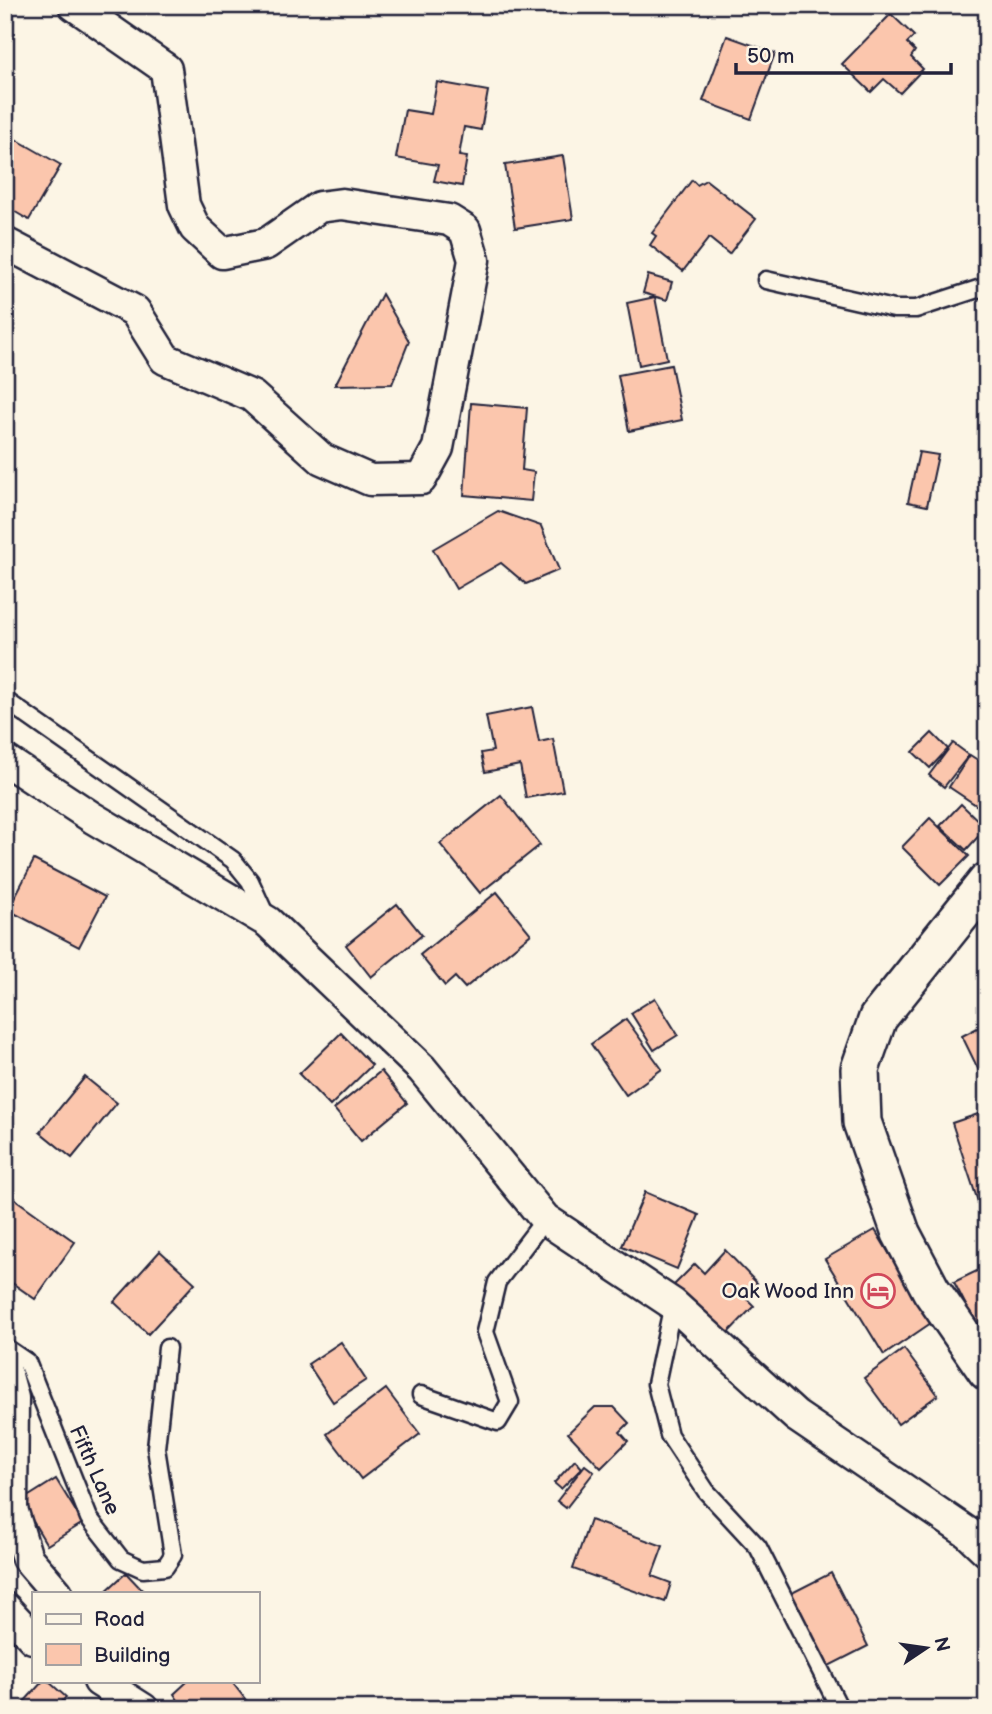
<svg xmlns="http://www.w3.org/2000/svg" width="992" height="1714" font-family="'Balsamiq Sans',sans-serif">
  <rect width="100%" height="100%" fill="#fcf5e5"/>
  <filter id="ink" filterUnits="userSpaceOnUse"><feTurbulence type="fractalNoise" baseFrequency=".0143" numOctaves="2"/><feDisplacementMap in="SourceGraphic" scale="14" xChannelSelector="R" yChannelSelector="G"/><feConvolveMatrix kernelMatrix="1 2 1 2 8 2 1 2 1" color-interpolation-filters="sRGB"/></filter>
  <g filter="url(#ink)">
    <!-- building -->
    <g fill="#fbc6ad" stroke="#22223b" stroke-width="2">
      <path d="M891,14L914,36L907,43L915,51L911,57L923,69L900,93L884,79L871,92L842,64Z"/>
      <path d="M727,36L775,53L751,119L703,101Z"/>
      <path d="M437,82L488,91L481,130L464,127L459,156L467,157L462,186L434,181L438,165L396,158L405,110L431,114Z"/>
      <path d="M12,137L61,165L29,220L5,206V149Z"/>
      <path d="M563,156L573,219L515,228L505,165Z"/>
      <path d="M692,180L697,185L706,180L756,219L729,254L709,238L683,271L650,245L656,236L652,233Z"/>
      <path d="M648,275L672,282L667,300L643,293Z"/>
      <path d="M382,294L409,341L392,384L335,385Z"/>
      <path d="M655,297L667,359L639,365L627,303Z"/>
      <path d="M671,365L682,420L629,431L618,375Z"/>
      <path d="M471,403L527,408L522,470L534,472L531,501L464,495Z"/>
      <path d="M919,452L938,455L927,506L908,502Z"/>
      <path d="M498,511L541,526L559,570L526,584L501,563L456,589L433,549Z"/>
      <path d="M532,707L539,742L553,739L563,791L526,798L520,765L485,772L481,753L493,751L486,716Z"/>
      <path d="M932,733L948,749L930,768L913,752Z"/>
      <path d="M953,743L969,755L944,787L929,775Z"/>
      <path d="M970,755L987,766V808L985,811L949,787Z"/>
      <path d="M501,795L540,845L480,893L440,844Z"/>
      <path d="M961,804L986,828L966,850L940,826Z"/>
      <path d="M930,818L969,856L940,885L902,847Z"/>
      <path d="M34,860L105,897L79,947L8,910Z"/>
      <path d="M497,892L531,934L465,988L455,977L445,986L420,955Z"/>
      <path d="M397,904L422,935L371,977L346,945Z"/>
      <path d="M655,998L678,1035L654,1050L631,1013Z"/>
      <path d="M626,1019L662,1069L626,1095L591,1044Z"/>
      <path d="M987,1023V1077L983,1079L962,1036Z"/>
      <path d="M341,1033L372,1065L330,1106L299,1074Z"/>
      <path d="M381,1071L407,1103L361,1141L334,1109Z"/>
      <path d="M85,1077L117,1103L72,1158L40,1132Z"/>
      <path d="M987,1111V1229L952,1123Z"/>
      <path d="M5,1192L75,1242L35,1299L5,1278Z"/>
      <path d="M645,1192L699,1215L677,1269L622,1246Z"/>
      <path d="M875,1230L931,1323L884,1355L825,1259Z"/>
      <path d="M725,1250L757,1283L744,1296L754,1306L719,1342L668,1291L695,1264L704,1273Z"/>
      <path d="M160,1251L195,1283L148,1334L114,1302Z"/>
      <path d="M987,1266V1347L954,1282Z"/>
      <path d="M341,1342L366,1380L333,1402L308,1364Z"/>
      <path d="M904,1349L938,1395L898,1424L864,1378Z"/>
      <path d="M386,1389L420,1434L361,1479L327,1434Z"/>
      <path d="M595,1407H614L629,1423L620,1432L628,1441L601,1468L568,1433Z"/>
      <path d="M575,1460L582,1468L561,1489L554,1483Z"/>
      <path d="M585,1465L594,1472L566,1508L557,1501Z"/>
      <path d="M56,1479L83,1523L47,1545L21,1501Z"/>
      <path d="M987,1507V1531L975,1520Z"/>
      <path d="M590,1520L663,1546L652,1576L671,1583L665,1602L573,1569Z"/>
      <path d="M126,1573L145,1593H104Z"/>
      <path d="M831,1573L868,1646L823,1669L786,1596Z"/>
      <path d="M43,1681H48L66,1697L56,1709H29L23,1703Z"/>
      <path d="M188,1681H231L249,1704L244,1709H184L174,1694Z"/>
    </g>
    <g fill="none" stroke-linecap="round" stroke-linejoin="round">
      <!-- service casing -->
      <g stroke="#22223b" stroke-width="21">
        <g id="service">
          <path d="M766,280L894,309H916L987,286"/>
          <path d="M5,700L233,860L250,881L266,916"/>
          <path d="M673,1304L656,1384L669,1435L706,1491L758,1547L838,1705"/>
          <path d="M5,1347L27,1362L89,1518L121,1559L143,1569L165,1567L173,1555L156,1448L167,1348"/>
          <path d="M421,1395L498,1422L510,1402L485,1332L497,1282L545,1219"/>
        </g>
      </g>
      <!-- minor casing -->
      <g stroke="#22223b" stroke-width="35">
        <g id="minor">
          <path d="M5,243L135,311L165,359L252,396L322,459L370,480L421,479L438,448L474,260L465,230L449,220L342,204L319,207L266,244L222,253L195,228L184,205L166,69L74,5"/>
          <path d="M5,760L93,818L268,922L422,1069L545,1219L673,1304L796,1416L968,1533L987,1551"/>
          <path d="M5,1368L13,1398L12,1509L27,1558L57,1593"/>
          <path d="M5,1608L33,1638"/>
          <path d="M99,1681L143,1709"/>
        </g>
      </g>
      <!-- tertiary casing -->
      <g stroke="#22223b" stroke-width="42">
        <path id="tertiary" d="M987,882L878,1018L860,1069L862,1122L901,1233L931,1290L987,1371"/>
      </g>
      <!-- service -->
      <use href="#service" stroke="#fcf5e5" stroke-width="16"/>
      <!-- minor -->
      <use href="#minor" stroke="#fcf5e5" stroke-width="30"/>
      <!-- tertiary -->
      <use href="#tertiary" stroke="#fcf5e5" stroke-width="37"/>
    </g>
  </g>
  <!-- icons -->
  <defs>
    <g id="hotel-ring" transform="scale(1.75)"><circle r="9.5" fill="#fcf5e5" stroke="#d1495b" stroke-width="1.5"/><path d="M-6-4.5h1.5V1H6V5H4.5V3h-9V5H-6ZM-4 0a1.8 1.8 0 1 1 3.6 0ZM.5 0V-2.5h3Q6-2.5 6 0Z" fill="#d1495b"/></g>
  </defs>
  <g fill-rule="evenodd">
    <use href="#hotel-ring" x="878" y="1291"/>
  </g>
  <g text-anchor="middle" stroke-width="5" stroke-linejoin="round" paint-order="stroke">
    <!-- poi labels -->
    <g font-size="21" fill="#22223b" stroke="#fcf5e5" text-anchor="end">
      <text x="854" y="1298">Oak Wood Inn</text>
    </g>
    <!-- street labels -->
    <g font-size="21" fill="#22223b" stroke="#fcf5e5">
      <text transform="translate(95 1470) rotate(66)" y="7">Fifth Lane</text>
    </g>
  </g>
  <!-- margin -->
  <rect width="992" height="1714" fill="none" stroke="#fcf5e5" stroke-width="28"/>
  <rect x="14" y="14" width="964" height="1686" fill="none" stroke="#22223b" stroke-width="2.5" filter="url(#ink)"/>
  <!-- legend -->
  <rect x="32" y="1592" width="228" height="91" fill="#fcf5e5" stroke="#a5a1a1" stroke-width="2"/>
  <rect x="46" y="1614" width="35" height="10" fill="#fcf5e5" stroke="#a5a1a1" stroke-width="2"/>
  <text x="94" y="1626" font-size="21" fill="#22223b">Road</text>
  <rect x="46" y="1644" width="35" height="21" fill="#fbc6ad" stroke="#a5a1a1" stroke-width="2"/>
  <text x="94" y="1662" font-size="21" fill="#22223b">Building</text>
  <!-- north arrow -->
  <g transform="translate(926 1648) rotate(77)" stroke="#fcf5e5" stroke-width="5" paint-order="stroke">
  <path d="M0-5L12 26L0 18L-12 26Z" fill="#22223b"/>
  <text y="-10" font-size="19" font-weight="bold" text-anchor="middle" fill="#22223b">N</text>
  </g>
  <!-- scale -->
  <path d="M736 63v10h215v-10" fill="none" stroke="#22223b" stroke-width="3.5"/>
  <text x="747" y="63" font-size="21" fill="#22223b" stroke="#fcf5e5" stroke-width="5" paint-order="stroke">50 m</text>
</svg>
